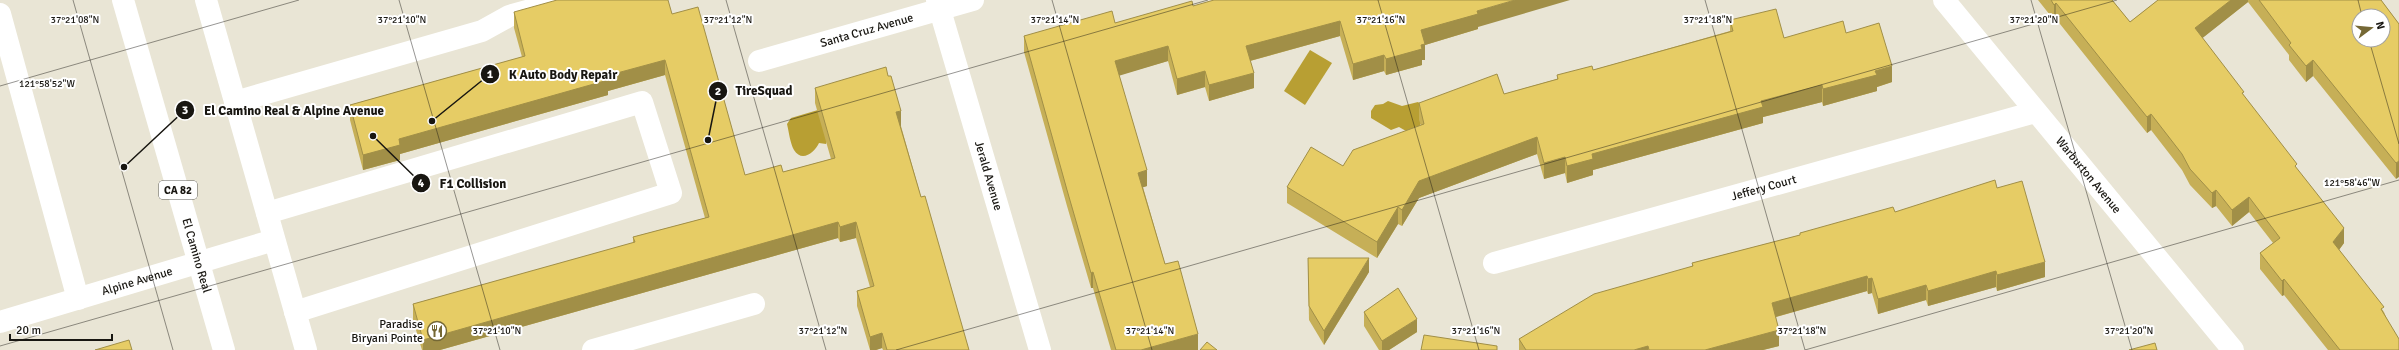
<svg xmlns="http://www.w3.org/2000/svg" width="2399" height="350" font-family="Signika,sans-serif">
  <rect width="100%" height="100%" fill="#e9e5d5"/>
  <!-- water -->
  <g fill="#b89f33">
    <path d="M1310,50L1332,63L1305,105L1284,91Z"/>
    <path d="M1388,101L1402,106L1418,102L1426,108V114L1419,127L1406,131L1399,127L1391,130L1371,118V111L1375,105L1383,104Z"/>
    <path d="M828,107V138L826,144L819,143C815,152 802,163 794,150C790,143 789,132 787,124L791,118Z"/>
  </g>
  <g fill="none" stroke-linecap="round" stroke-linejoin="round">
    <!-- minor -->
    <g stroke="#fff" stroke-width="22">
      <path id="s1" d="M937,0L1040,350"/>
      <path id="s2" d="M1944,0L2233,350"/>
      <path d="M0,14L78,299"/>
      <path id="s3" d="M759,61L973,0"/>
      <path d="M235,102L482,31L509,16L566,0"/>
      <path d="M267,213L642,102L671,193L295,312"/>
      <path id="s4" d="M1494,263L2035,112"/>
      <path id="s5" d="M0,322L274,240"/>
      <path d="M593,350L754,304"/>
    </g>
    <!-- major -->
    <g stroke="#fff" stroke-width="22">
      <path id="s6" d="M123,0L224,350"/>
      <path d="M206,0L306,350"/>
    </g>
  </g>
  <!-- wall -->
  <g fill="#c6af57">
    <path d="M2038,0H2112L2130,22L2158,0H2381L2399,24L2396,179L2313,76L2306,82L2289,60V55L2248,2L2202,38L2297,169L2344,243L2339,250L2384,312L2399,350H2328L2284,295L2282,296L2260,269V253L2273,243L2249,212L2232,226L2216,206L2212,208L2190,185L2182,170L2151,130L2147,133L2056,19L2054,20Z"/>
    <path d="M1193,6L1478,27V29L1425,45V60H1422V65L1386,75L1384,71L1353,80L1340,36L1250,61L1254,88L1209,101L1205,87L1177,95L1168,61L1119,75L1147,186L1143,187L1165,264L1198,350H1111L1093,288H1091L1067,206L1024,52V36L1115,23Z"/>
    <path d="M514,12L672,14L745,175L783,172L831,159L815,103V88L901,126L921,197L969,350H883L882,348L876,350H870L857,306V291L870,287L856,238L840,242L838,238L440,350H422L413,320V304L633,243V237L705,218L665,75L608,91V95L400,154V160L363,170L350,120V105L522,57L514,28Z"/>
    <path d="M1730,20L1784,38L1846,33L1892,82L1877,87V91L1823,106L1822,102L1763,117V123L1593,170V175L1567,183L1565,173L1544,179L1537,154L1419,198L1402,226L1398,224L1377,258L1287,203V187L1343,166L1421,125L1419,120V103L1504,94L1557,79V75L1593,70L1730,31Z"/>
    <path d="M1997,188L2045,277L1997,291L1996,287L1928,306L1926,300L1878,314L1872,293L1868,294L1867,291L1776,317L1779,346L1763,350H1519V339L1692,266V263L1800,235V233L1895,212Z"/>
    <path d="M1308,258L1369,272L1324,345L1309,320Z"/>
    <path d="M1364,312L1417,332L1389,350H1379L1364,326Z"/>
  </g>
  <!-- shaded-wall -->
  <g fill="#a18f47">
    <path d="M1515,0H1570L1478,27V29L1425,45V60H1422V65L1386,75V59L1421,30L1477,11Z"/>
    <path d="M2231,0H2248V2L2195,44V28Z"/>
    <path d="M2056,3V19L2054,20V5Z"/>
    <path d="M1340,21V36L1246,62V46Z"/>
    <path d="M1168,46V61L1115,77V61Z"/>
    <path d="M1384,55V71L1353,80V64Z"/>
    <path d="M665,60V75L608,91V95L400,154V160L363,170V155L399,139L606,76Z"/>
    <path d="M2313,60V76L2306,82V66Z"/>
    <path d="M1892,66V82L1877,87V91L1823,106V89L1875,71Z"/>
    <path d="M1205,71V87L1177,95V79Z"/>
    <path d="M1254,73V88L1209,101V85Z"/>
    <path d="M1822,85V102L1763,117V123L1593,170V175L1567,183V166L1592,154L1761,101Z"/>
    <path d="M901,111V126L896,128V112Z"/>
    <path d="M2151,114V130L2147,133V117Z"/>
    <path d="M1537,137V154L1419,198L1402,226V210L1419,181Z"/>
    <path d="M1565,157V173L1544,179V163Z"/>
    <path d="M2399,161V177L2396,179V163Z"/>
    <path d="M1147,170V186L1138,189V173Z"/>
    <path d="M2216,190V206L2212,208V193Z"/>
    <path d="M2249,197V212L2232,226V210Z"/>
    <path d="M1398,207V224L1377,258V242Z"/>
    <path d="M838,222V238L440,350H423V340Z"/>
    <path d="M856,222V238L840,242V227Z"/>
    <path d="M2344,228V243L2333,258V242Z"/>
    <path d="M1369,258V272L1324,345V331Z"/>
    <path d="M2045,262V277L1997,291V275Z"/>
    <path d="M1996,271V287L1928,306V291Z"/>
    <path d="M1093,272V288H1091V273Z"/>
    <path d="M1867,276V291L1772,318V303Z"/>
    <path d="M1872,278V293L1868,294V279Z"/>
    <path d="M2284,279V295L2282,296V281Z"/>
    <path d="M1926,285V300L1878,314V299Z"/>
    <path d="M1417,319V332L1389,350H1382V341Z"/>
    <path d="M1779,330V346L1763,350H1705Z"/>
    <path d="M882,333V348L876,350H870V337Z"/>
    <path d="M1198,334V350H1141Z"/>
    <path d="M1648,346V350H1634Z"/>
  </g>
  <!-- building -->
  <g fill="#e6cc65" stroke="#a18f47" fill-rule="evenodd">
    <path d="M557,0H668L672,14L698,7L745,175L781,165L783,172L835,158L815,88L886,67L888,76H891L901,111L896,112L921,197L925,196L969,350H887L882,333L870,337L857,291L874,286L856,222L840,227L838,222L423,340L413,304L635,242L633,237L709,217L665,60L606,76L608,80L399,139L400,145L363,155L350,105L525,56L514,12Z"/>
    <path d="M1214,0H1515L1477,11L1478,14L1421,30L1425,44L1421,45L1422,49L1386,59L1384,55L1353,64L1340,21L1246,46L1254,73L1209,85L1205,71L1177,79L1168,46L1115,61L1147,170L1138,173L1165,264L1178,261L1198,334L1141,350H1116L1093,272L1091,273L1067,190L1024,36L1112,11L1115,23L1192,1L1193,6Z"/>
    <path d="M2051,0H2112L2130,22L2158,0H2231L2195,28L2244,92L2242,93L2297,164L2295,166L2344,228L2333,242L2384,307L2381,309L2399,339V350H2340L2284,279L2282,281L2260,253L2280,238L2249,197L2232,210L2216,190L2212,193L2190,169L2182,154L2151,114L2147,117L2056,3L2054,5Z"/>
    <path d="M2259,0H2381L2399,24V161L2396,163L2313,60L2306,66L2289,45L2291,43ZM2359,16H2383V40H2359Z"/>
    <path d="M1776,9L1784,38L1843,21L1846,33L1879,23L1892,66L1875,71L1877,75L1823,89L1822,85L1761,101L1763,107L1592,154L1593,159L1567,166L1565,157L1544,163L1537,137L1419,181L1402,210L1398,207L1377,242L1287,187L1311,147L1343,166L1353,150L1424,124L1419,103L1497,74L1504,94L1558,79L1557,75L1592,66L1593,70L1733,31L1730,20Z"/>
    <path d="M1995,180L1997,188L2022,181L2045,262L1997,275L1996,271L1928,291L1926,285L1878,299L1872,278L1868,279L1867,276L1772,303L1779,330L1705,350H1649L1648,346L1634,350H1526L1519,339L1594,294L1693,266L1692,263L1800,235V233L1893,207L1895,212Z"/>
    <path d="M1308,258H1369L1324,331L1309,306Z"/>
    <path d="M1398,288L1417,319L1382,341L1364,312Z"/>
    <path d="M1424,335L1497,346V350H1421Z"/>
    <path d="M129,340L132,350H95Z"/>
    <path d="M1207,342L1217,350H1200Z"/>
    <path d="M2155,343L2157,350H2129Z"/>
  </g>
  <!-- ticks -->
  <path fill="none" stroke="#181611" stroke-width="1" stroke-opacity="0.45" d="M73,0L173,350M399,0L500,350M726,0L826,350M1052,0L1152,350M1378,0L1479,350M1705,0L1805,350M2031,0L2132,350M2358,0L2362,16M2369,40L2399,144M0,86L299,0M0,346L1208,0M896,350L2117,0M1805,350L2399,180"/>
  <!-- icons -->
  <defs>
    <g id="restaurant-ring" transform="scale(1)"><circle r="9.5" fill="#fff" stroke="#756835" stroke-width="1.5"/><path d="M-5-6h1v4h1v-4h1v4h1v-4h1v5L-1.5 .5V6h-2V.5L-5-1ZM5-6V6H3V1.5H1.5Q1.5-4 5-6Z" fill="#756835"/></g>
  </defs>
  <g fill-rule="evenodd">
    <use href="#restaurant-ring" x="437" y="331"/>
  </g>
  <g text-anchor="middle" stroke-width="4" stroke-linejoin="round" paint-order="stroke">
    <!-- shield labels -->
    <rect fill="#fff" stroke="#5d5c58" stroke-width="1" x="159" y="181" width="38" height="18" rx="3"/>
    <g font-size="11" font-weight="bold" fill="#181611">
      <text x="178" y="194">CA 82</text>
    </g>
    <!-- street labels -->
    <g font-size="12" fill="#181611" stroke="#fff">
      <text dy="4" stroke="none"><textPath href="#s3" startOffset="112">Santa Cruz Avenue</textPath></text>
      <text dy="4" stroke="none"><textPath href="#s1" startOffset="183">Jerald Avenue</textPath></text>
      <text dy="4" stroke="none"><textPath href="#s2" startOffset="227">Warburton Avenue</textPath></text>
      <text dy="4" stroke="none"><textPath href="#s4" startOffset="280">Jeffery Court</textPath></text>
      <text dy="4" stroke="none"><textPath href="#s6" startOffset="266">El Camino Real</textPath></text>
      <text dy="4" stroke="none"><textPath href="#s5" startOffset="143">Alpine Avenue</textPath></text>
    </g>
    <!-- poi labels -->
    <g font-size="12" fill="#181611" stroke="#fff" text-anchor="end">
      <text x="423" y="328">Paradise<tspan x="423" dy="14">Biryani Pointe</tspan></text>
    </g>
  </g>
  <g font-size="10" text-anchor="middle" fill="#181611" stroke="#fff" stroke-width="4" stroke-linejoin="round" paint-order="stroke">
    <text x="75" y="23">37°21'08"N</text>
    <text x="402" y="23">37°21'10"N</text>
    <text x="728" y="23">37°21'12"N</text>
    <text x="1055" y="23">37°21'14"N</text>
    <text x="1381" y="23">37°21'16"N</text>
    <text x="1708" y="23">37°21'18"N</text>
    <text x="2034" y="23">37°21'20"N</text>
    <text x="47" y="87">121°58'52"W</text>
    <text x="2352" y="186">121°58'46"W</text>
    <text x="497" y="334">37°21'10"N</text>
    <text x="823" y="334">37°21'12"N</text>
    <text x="1150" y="334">37°21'14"N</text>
    <text x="1476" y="334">37°21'16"N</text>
    <text x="1802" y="334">37°21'18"N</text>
    <text x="2129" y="334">37°21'20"N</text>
  </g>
  <!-- callouts -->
  <path fill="none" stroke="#181611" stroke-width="1.5" d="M432 121L490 74M708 140L718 91M124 167L185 110M373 136L421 183"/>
  <g fill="#181611" stroke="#fff" stroke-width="1.5">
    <circle cx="432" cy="121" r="4"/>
    <circle cx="708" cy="140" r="4"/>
    <circle cx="124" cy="167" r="4"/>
    <circle cx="373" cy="136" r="4"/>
    <circle cx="490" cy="74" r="10"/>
    <circle cx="718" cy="91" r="10"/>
    <circle cx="185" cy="110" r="10"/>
    <circle cx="421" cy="183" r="10"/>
  </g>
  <g font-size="12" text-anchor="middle" font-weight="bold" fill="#fff">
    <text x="490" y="78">1</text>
    <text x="718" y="95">2</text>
    <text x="185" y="114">3</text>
    <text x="421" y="187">4</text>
  </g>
  <g font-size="13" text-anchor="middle" font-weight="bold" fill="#181611" stroke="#fff" stroke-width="4" stroke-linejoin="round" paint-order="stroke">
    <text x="563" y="79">K Auto Body Repair</text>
    <text x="764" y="95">TireSquad</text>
    <text x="294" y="115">El Camino Real &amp; Alpine Avenue</text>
    <text x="473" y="188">F1 Collision</text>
  </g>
  <!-- north arrow -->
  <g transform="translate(2371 28) rotate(74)"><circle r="19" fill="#ffffff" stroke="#a3a2a0"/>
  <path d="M0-3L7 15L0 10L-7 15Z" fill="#756835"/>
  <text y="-6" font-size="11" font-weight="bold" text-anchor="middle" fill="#181611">N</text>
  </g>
  <!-- scale -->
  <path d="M10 334v6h102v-6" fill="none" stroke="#181611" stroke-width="2"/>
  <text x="16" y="334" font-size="12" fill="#181611" stroke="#ffffff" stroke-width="3" paint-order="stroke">20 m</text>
</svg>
